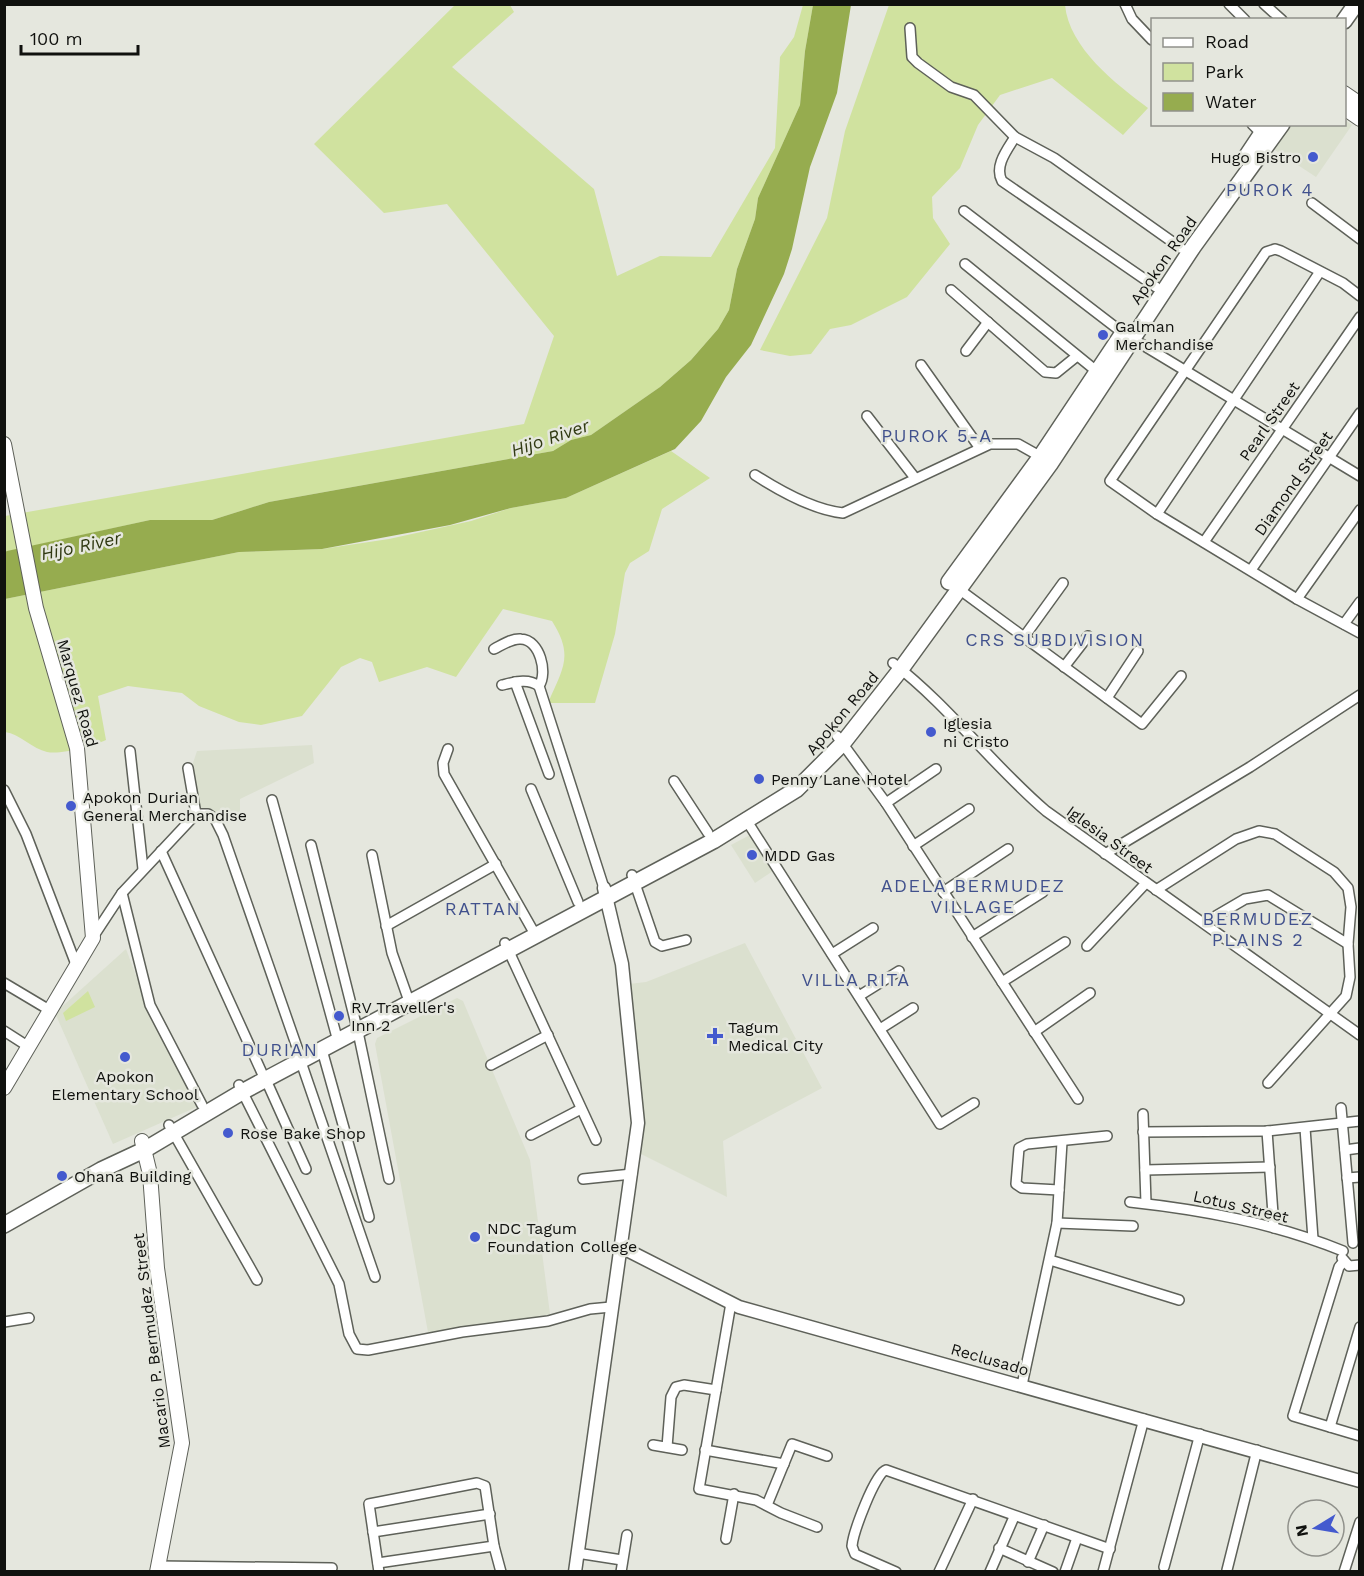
<svg xmlns="http://www.w3.org/2000/svg" width="1364" height="1576" font-family="'Work Sans',sans-serif">
  <rect width="100%" height="100%" fill="#e5e7de"/>
  <!-- built -->
  <g fill="#dbe0cf">
    <path d="M1345,120L1352,125L1316,177L1266,144L1279,125L1344,124Z"/>
    <path d="M312,745L314,763L240,799V813L219,819L199,810L191,769L197,751Z"/>
    <path d="M750,835L773,871L755,883L731,845Z"/>
    <path d="M745,943L822,1088L723,1141L727,1197L639,1153L629,984L646,982Z"/>
    <path d="M126,949L144,997L199,1106L113,1144L55,1013Z"/>
    <path d="M457,998L463,1001L530,1160L550,1314L430,1343L375,1044L377,1038Z"/>
  </g>
  <!-- green -->
  <g fill="#d0e29f">
    <path d="M455,5H510L514,12L452,67L594,189L617,276L660,256L711,257L775,148L780,57L794,37L803,5H813L805,51L800,105L758,198L755,219L737,269L729,310L718,329L691,360L660,387L591,435L571,440L553,451L269,502L212,520H150L5,552V516L524,424L554,336L447,204L384,213L314,144Z"/>
    <path d="M889,5H1065C1069,48 1116,84 1148,108L1123,135L1052,78L1000,95L978,125L960,168L932,197L933,218L950,244L907,297L851,325L830,329L811,354L790,356L760,350L827,218L845,131Z"/>
    <path d="M671,451L710,478L662,509L649,551L630,563L625,573L615,634L595,703H548C563,668 574,656 552,621L503,609L456,677L427,667L379,682L372,662L360,658L341,667L302,716L261,725L239,722L199,706L182,693L128,686L98,696L106,740C93,746 61,755 47,752C33,749 20,734 5,732V599L239,552L322,549L389,539L471,521L511,508L566,498Z"/>
    <path d="M88,991L95,1007L66,1021L63,1013Z"/>
  </g>
  <!-- water -->
  <path fill="#96ac4f" d="M813,5H851L837,93L810,167L792,249L784,274L751,345L726,377L701,421L675,449L566,498L511,508L450,525L322,549L239,552L5,599V552L7,551L150,520H212L269,502L553,451L571,440L591,435L660,387L691,360L718,329L729,310L737,269L755,219L758,198L800,105L805,51Z"/>
  <g fill="none" stroke-linecap="round" stroke-linejoin="round">
    <!-- minor casing -->
    <g stroke="#5e6159" stroke-width="12">
      <g id="minor">
        <path d="M1125,4L1132,19L1152,40"/>
        <path d="M1229,4L1245,20"/>
        <path d="M1264,4L1282,20"/>
        <path d="M910,28L912,57L918,63L951,87L974,95L1015,137L1054,158L1181,248"/>
        <path d="M1252,124L1262,134"/>
        <path d="M1015,137C1007,150 994,166 1002,181L1156,287"/>
        <path d="M1312,203L1360,239"/>
        <path d="M964,211L1123,333L1360,476"/>
        <path d="M965,264L1100,374"/>
        <path d="M951,290L1045,372L1056,373L1077,356"/>
        <path d="M1360,296L1343,283L1281,251L1275,249L1266,252L1110,481L1157,514L1297,599L1360,633"/>
        <path d="M966,351L988,322"/>
        <path d="M921,365L979,447"/>
        <path d="M867,416L915,478"/>
        <path d="M755,475C780,491 813,510 843,513L990,444H1018L1043,458"/>
        <path d="M1157,514L1319,273"/>
        <path d="M1204,542L1360,317"/>
        <path d="M1251,570L1360,413"/>
        <path d="M956,587L1142,724L1181,676"/>
        <path d="M1297,599L1360,510"/>
        <path d="M1344,624L1360,602"/>
        <path d="M1024,637L1063,583"/>
        <path d="M494,649C502,645 512,638 521,639C540,640 548,673 539,686L604,888"/>
        <path d="M893,663C949,706 992,765 1046,811L1360,1035"/>
        <path d="M1064,667L1088,636"/>
        <path d="M515,682L549,774"/>
        <path d="M502,685C515,682 528,678 539,686"/>
        <path d="M1107,698L1138,651"/>
        <path d="M837,736L886,803L1078,1099"/>
        <path d="M448,749L443,763L444,774L536,936"/>
        <path d="M130,751L143,869"/>
        <path d="M674,781L708,833"/>
        <path d="M531,789L578,902"/>
        <path d="M4,790L26,834L77,967"/>
        <path d="M272,800L336,1034"/>
        <path d="M886,803L936,769"/>
        <path d="M196,814H208L215,819L223,835L299,1053"/>
        <path d="M745,818L940,1124L974,1103"/>
        <path d="M311,845L356,1024"/>
        <path d="M913,846L969,809"/>
        <path d="M161,851L262,1073"/>
        <path d="M1105,854L1250,767L1360,695"/>
        <path d="M372,855L392,953L410,1004"/>
        <path d="M632,875L655,942L662,946L686,940"/>
        <path d="M1156,890L1236,839L1259,831L1275,834L1334,872L1348,888L1351,907L1348,944L1350,977L1346,996L1268,1083"/>
        <path d="M943,892L1008,849"/>
        <path d="M122,893L150,1005L202,1105"/>
        <path d="M1204,923L1245,899L1268,895L1348,944"/>
        <path d="M386,926L496,864"/>
        <path d="M93,937L122,893L196,814L188,768"/>
        <path d="M972,937L1043,892"/>
        <path d="M505,943L596,1140"/>
        <path d="M1087,946L1146,883"/>
        <path d="M832,954L873,928"/>
        <path d="M1002,982L1065,942"/>
        <path d="M4,983L51,1011"/>
        <path d="M859,996L899,971"/>
        <path d="M880,1029L913,1008"/>
        <path d="M4,1031L29,1047"/>
        <path d="M358,1032L389,1179"/>
        <path d="M1034,1032L1090,993"/>
        <path d="M322,1050L369,1217"/>
        <path d="M301,1062L375,1277"/>
        <path d="M491,1065L548,1035"/>
        <path d="M266,1080L306,1169"/>
        <path d="M239,1085L339,1284L349,1334L357,1349L368,1350L462,1332L548,1321L590,1309L611,1307"/>
        <path d="M1341,1108L1353,1243"/>
        <path d="M1143,1114L1146,1203"/>
        <path d="M169,1125L257,1280"/>
        <path d="M1305,1128L1313,1239"/>
        <path d="M1267,1131L1274,1228"/>
        <path d="M1143,1132L1267,1131L1360,1121"/>
        <path d="M531,1135L581,1109"/>
        <path d="M1345,1150L1360,1148"/>
        <path d="M1145,1170L1270,1167"/>
        <path d="M1347,1178L1360,1177"/>
        <path d="M583,1179L632,1174"/>
        <path d="M1059,1190L1022,1188L1016,1184L1019,1148L1027,1144L1107,1136"/>
        <path d="M1130,1202C1203,1210 1274,1223 1343,1251"/>
        <path d="M1057,1223L1133,1226"/>
        <path d="M1342,1258L1349,1266L1360,1265"/>
        <path d="M1050,1260L1179,1300"/>
        <path d="M1344,1261L1339,1267L1293,1416L1360,1436"/>
        <path d="M731,1303L699,1489L756,1500L781,1513L817,1527"/>
        <path d="M4,1322L29,1318"/>
        <path d="M1022,1385L1057,1223L1062,1142"/>
        <path d="M1330,1427L1360,1327"/>
        <path d="M653,1445L682,1450"/>
        <path d="M667,1447L671,1397L676,1387L684,1385L716,1390"/>
        <path d="M705,1450L784,1464"/>
        <path d="M767,1505L792,1444L827,1456"/>
        <path d="M373,1532L490,1514"/>
        <path d="M726,1539L734,1494"/>
        <path d="M999,1548L1053,1572"/>
        <path d="M577,1553L622,1560"/>
        <path d="M1028,1562L1044,1525"/>
        <path d="M378,1563L494,1546"/>
        <path d="M158,1566L332,1568"/>
        <path d="M1164,1567L1200,1434"/>
        <path d="M1227,1570L1257,1450"/>
        <path d="M379,1572L369,1504L477,1483L485,1486L494,1546L501,1572"/>
        <path d="M621,1572L627,1535"/>
        <path d="M896,1572L855,1554L852,1546C853,1533 875,1473 886,1470L1110,1549"/>
        <path d="M939,1572L973,1499"/>
        <path d="M990,1572L1014,1517"/>
        <path d="M1065,1572L1077,1538"/>
        <path d="M1103,1572L1144,1419"/>
        <path d="M1344,1572L1360,1522"/>
      </g>
    </g>
    <!-- tertiary casing -->
    <g stroke="#5e6159" stroke-width="15">
      <g id="tertiary">
        <path d="M621,1247L739,1307L1360,1481"/>
        <path d="M575,1572L638,1123L622,964L604,888"/>
      </g>
    </g>
    <!-- secondary casing -->
    <g stroke="#5e6159" stroke-width="16">
      <g id="secondary">
        <path d="M1344,93L1360,104"/>
        <path d="M1344,108L1360,119"/>
        <path d="M4,444L36,608L77,748L93,938L4,1088"/>
        <path d="M142,1141L150,1174L157,1268L182,1443L157,1572"/>
      </g>
    </g>
    <!-- trunk casing -->
    <g stroke="#5e6159" stroke-width="18">
      <g id="trunk">
        <path d="M1344,21L1356,4"/>
        <path d="M1246,157L1268,124"/>
        <path d="M949,582L1041,456L1121,336"/>
        <path d="M4,1225L101,1170L146,1149L242,1092L713,841L797,789L843,743L901,669L1050,464L1193,247L1282,124"/>
      </g>
    </g>
    <!-- minor -->
    <use href="#minor" stroke="#fff" stroke-width="9"/>
    <!-- tertiary -->
    <use href="#tertiary" stroke="#fff" stroke-width="12"/>
    <!-- secondary -->
    <use href="#secondary" stroke="#fff" stroke-width="14"/>
    <!-- trunk -->
    <use href="#trunk" stroke="#fff" stroke-width="15"/>
  </g>
  <!-- markers -->
  <g fill="#445ace" stroke="#e5e7de" stroke-width="2">
    <circle cx="1313" cy="157" r="6"/>
    <circle cx="1103" cy="335" r="6"/>
    <circle cx="931" cy="732" r="6"/>
    <circle cx="759" cy="779" r="6"/>
    <circle cx="71" cy="806" r="6"/>
    <circle cx="752" cy="855" r="6"/>
    <circle cx="339" cy="1016" r="6"/>
    <path d="M712 1027h6v6h6v6h-6v6h-6v-6h-6v-6h6z"/>
    <circle cx="125" cy="1057" r="6"/>
    <circle cx="228" cy="1133" r="6"/>
    <circle cx="62" cy="1176" r="6"/>
    <circle cx="475" cy="1237" r="6"/>
  </g>
  <g text-anchor="middle" stroke-width="5" stroke-linejoin="round" paint-order="stroke">
    <!-- poi labels -->
    <g font-size="16" fill="#10110e" stroke="#e5e7de" text-anchor="start">
      <text x="1301" y="163" text-anchor="end">Hugo Bistro</text>
      <text x="1115" y="332">Galman<tspan x="1115" dy="18">Merchandise</tspan></text>
      <text x="943" y="729">Iglesia<tspan x="943" dy="18">ni Cristo</tspan></text>
      <text x="771" y="785">Penny Lane Hotel</text>
      <text x="83" y="803">Apokon Durian<tspan x="83" dy="18">General Merchandise</tspan></text>
      <text x="764" y="861">MDD Gas</text>
      <text x="351" y="1013">RV Traveller's<tspan x="351" dy="18">Inn 2</tspan></text>
      <text x="728" y="1033">Tagum<tspan x="728" dy="18">Medical City</tspan></text>
      <text x="125" y="1082" text-anchor="middle">Apokon<tspan x="125" dy="18">Elementary School</tspan></text>
      <text x="240" y="1139">Rose Bake Shop</text>
      <text x="74" y="1182">Ohana Building</text>
      <text x="487" y="1234">NDC Tagum<tspan x="487" dy="18">Foundation College</tspan></text>
    </g>
    <!-- street labels -->
    <g font-size="16" fill="#10110e" stroke="#e5e7de">
      <text transform="translate(1163 260) rotate(-55)" y="6">Apokon Road</text>
      <text transform="translate(1269 421) rotate(-55)" y="6">Pearl Street</text>
      <text transform="translate(1293 483) rotate(-55)" y="6">Diamond Street</text>
      <text transform="translate(78 693) rotate(74)" y="6">Marquez Road</text>
      <text transform="translate(842 713) rotate(-50)" y="6">Apokon Road</text>
      <text transform="translate(1110 839) rotate(36)" y="6">Iglesia Street</text>
      <text transform="translate(1241 1206) rotate(13)" y="6">Lotus Street</text>
      <text transform="translate(151 1341) rotate(-97)" y="6">Macario P. Bermudez Street</text>
      <text transform="translate(990 1359) rotate(16)" y="6">Reclusado</text>
    </g>
    <!-- neighbourhood labels -->
    <g font-size="18" letter-spacing="1.5" fill="#41518d" stroke="#e5e7de">
      <text x="1270" y="196">PUROK 4</text>
      <text x="937" y="442">PUROK 5-A</text>
      <text x="1055" y="646">CRS SUBDIVISION</text>
      <text x="973" y="892">ADELA BERMUDEZ<tspan x="973" dy="21">VILLAGE</tspan></text>
      <text x="483" y="915">RATTAN</text>
      <text x="1258" y="925">BERMUDEZ<tspan x="1258" dy="21">PLAINS 2</tspan></text>
      <text x="856" y="986">VILLA RITA</text>
      <text x="280" y="1056">DURIAN</text>
    </g>
    <!-- water labels -->
    <g font-size="18" font-style="italic" fill="#303912" stroke="#e5e7de">
      <text transform="translate(550 438) rotate(-19)" y="6">Hijo River</text>
      <text transform="translate(81 546) rotate(-12)" y="6">Hijo River</text>
    </g>
  </g>
  <!-- border -->
  <rect width="1364" height="1576" fill="none" stroke="#10110e" stroke-width="12"/>
  <!-- legend -->
  <rect x="1151" y="18" width="195" height="108" fill="#e5e7de" stroke="#90918b" stroke-width="1.5"/>
  <rect x="1163" y="38" width="30" height="9" fill="#ffffff" stroke="#90918b" stroke-width="1.5"/>
  <text x="1205" y="48" font-size="18" fill="#10110e">Road</text>
  <rect x="1163" y="63" width="30" height="18" fill="#d0e29f" stroke="#90918b" stroke-width="1.5"/>
  <text x="1205" y="78" font-size="18" fill="#10110e">Park</text>
  <rect x="1163" y="93" width="30" height="18" fill="#96ac4f" stroke="#90918b" stroke-width="1.5"/>
  <text x="1205" y="108" font-size="18" fill="#10110e">Water</text>
  <!-- north arrow -->
  <g transform="translate(1316 1528) rotate(259)"><circle r="28" fill="#e5e7de" stroke="#90918b" stroke-width="1.5"/>
  <path d="M0-4.5L10 22L0 15L-10 22Z" fill="#445ace"/>
  <text y="-9" font-size="16" font-weight="bold" text-anchor="middle" fill="#10110e">N</text>
  </g>
  <!-- scale -->
  <path d="M21 45v9h117v-9" fill="none" stroke="#10110e" stroke-width="3"/>
  <text x="30" y="45" font-size="18" fill="#10110e" stroke="#e5e7de" stroke-width="4.5" paint-order="stroke">100 m</text>
</svg>
